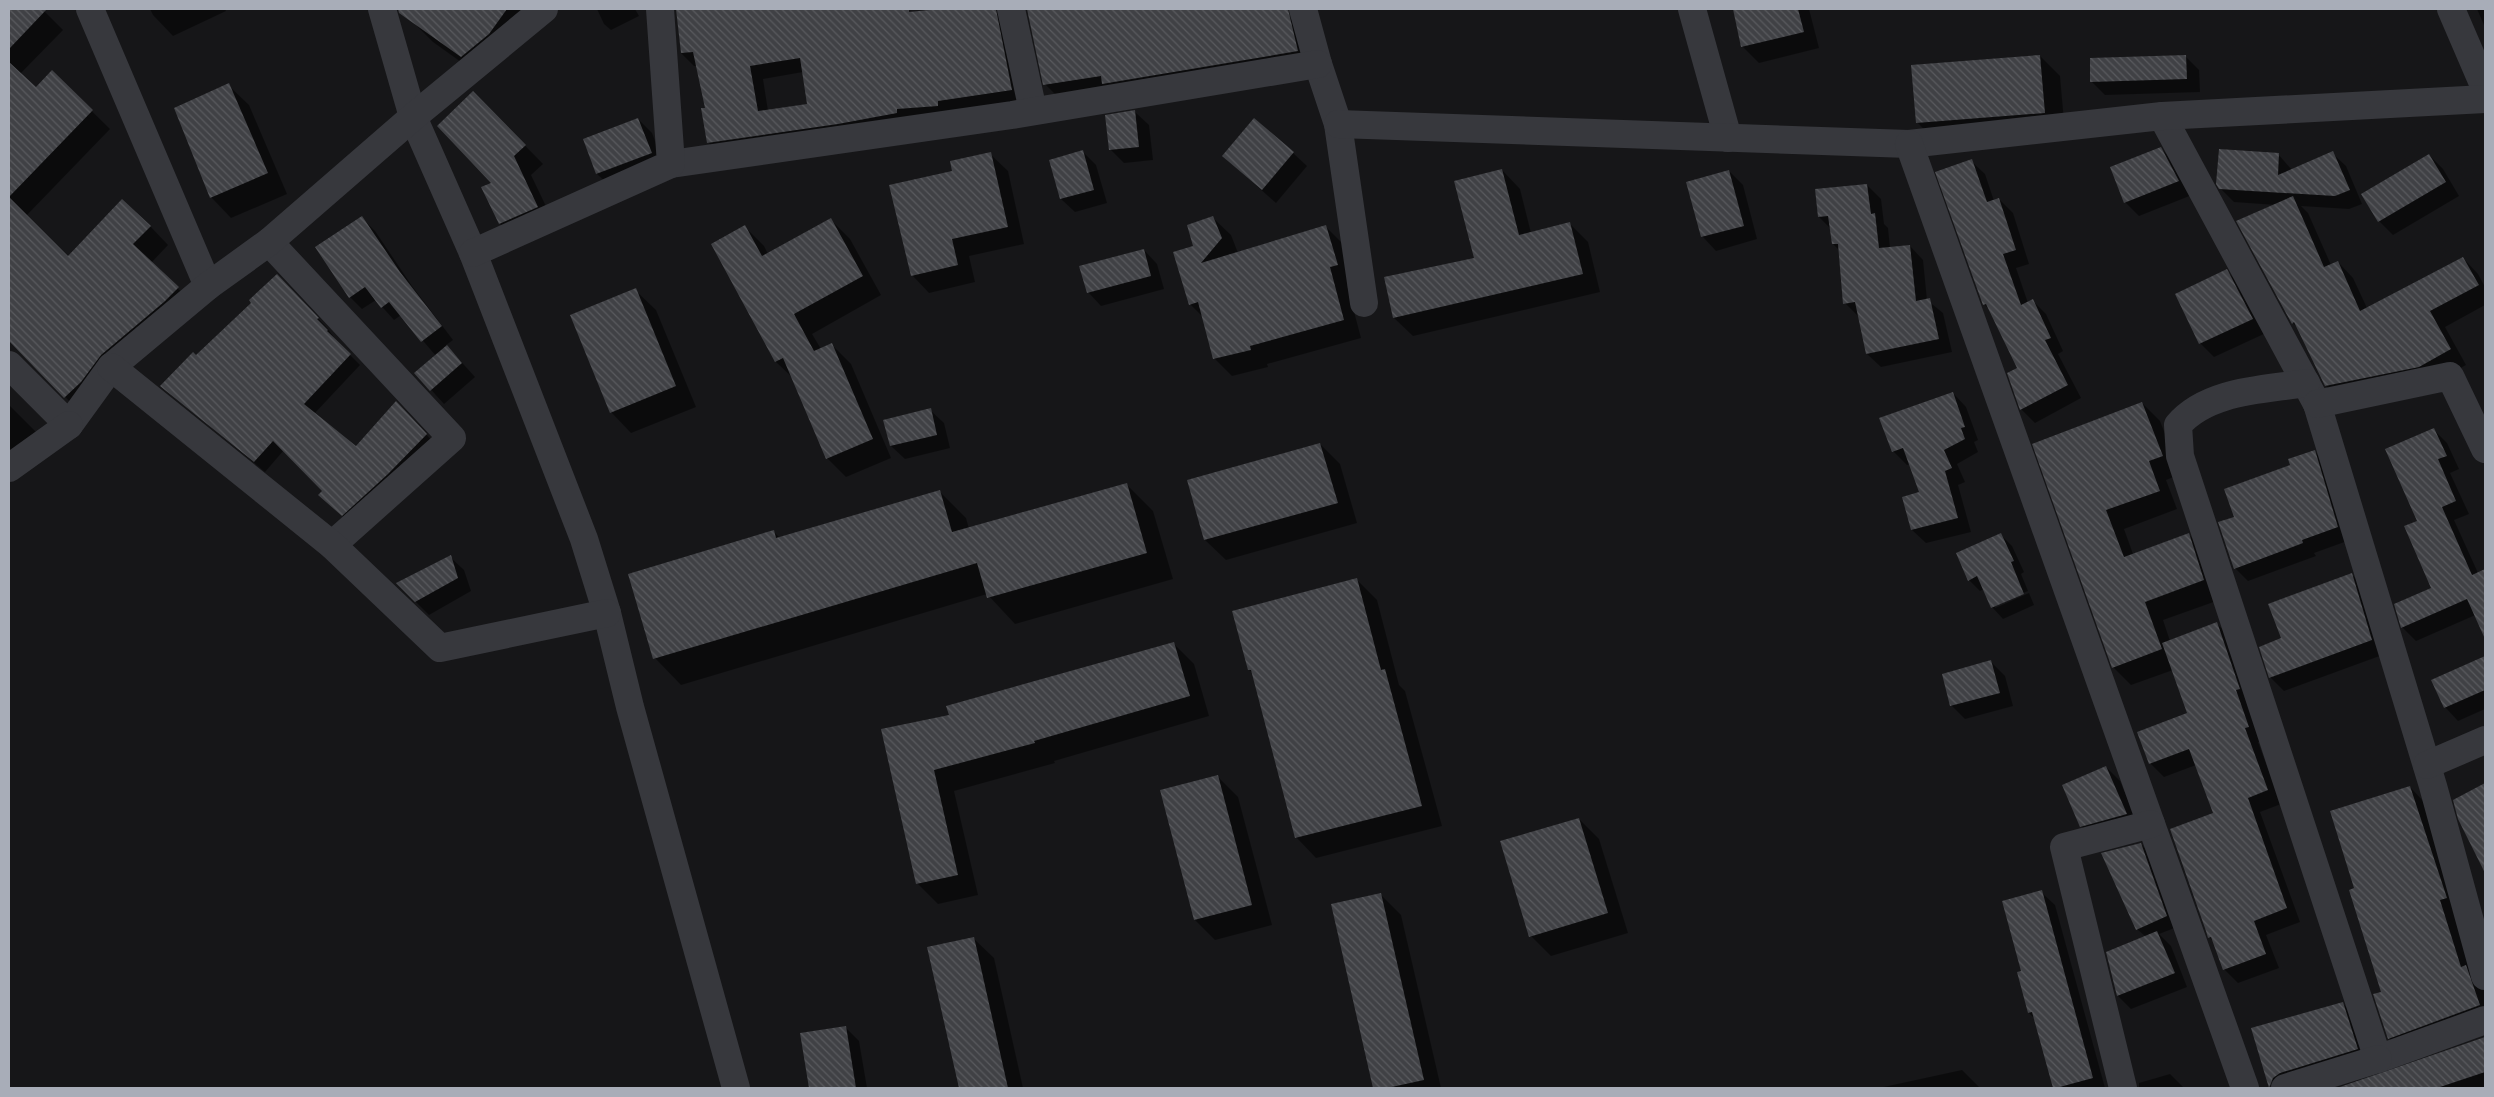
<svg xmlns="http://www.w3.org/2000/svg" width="2494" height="1097" font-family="Poppins,sans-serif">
  <defs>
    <pattern id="building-back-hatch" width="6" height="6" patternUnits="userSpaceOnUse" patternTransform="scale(1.25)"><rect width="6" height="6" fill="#404145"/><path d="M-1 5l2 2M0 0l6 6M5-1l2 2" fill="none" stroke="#595a5e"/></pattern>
  </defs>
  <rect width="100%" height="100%" fill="#161618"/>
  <!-- shadow -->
  <g fill="#0007" fill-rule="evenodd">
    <path d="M9,9H42L63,30L20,74L36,89L52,72L110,129L26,216L68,258L150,226L168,245L151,263L196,306L119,373L83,415L9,340V142L12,139L9,135Z"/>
    <path d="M150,9H225L226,11L173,36L153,15Z"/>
    <path d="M422,9H550L482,77L433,42L413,22Z"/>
    <path d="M597,9H635L639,16L611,30L604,24Z"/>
    <path d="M677,9H865L874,18L949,9H1004L1025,103L721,156L708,142L706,109L697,66H694L681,53ZM803,72L809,105L768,111L763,79Z"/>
    <path d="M1028,9H1287L1288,16L1301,28L1311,64L1058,97L1045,84Z"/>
    <path d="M1737,9H1809L1819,48L1759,63L1743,47Z"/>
    <path d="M2477,9H2485V26L2484,25Z"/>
    <path d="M2040,56L2060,76L2065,133L1937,143L1917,122Z"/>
    <path d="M2185,56L2199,70L2200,92L2105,95L2091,81Z"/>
    <path d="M228,85L249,105L287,194L231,218L211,197Z"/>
    <path d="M491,111L543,164L531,175L555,225L518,242L500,224L494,183Z"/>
    <path d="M1135,112L1149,125L1153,160L1124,163L1110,149Z"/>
    <path d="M638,119L652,133L665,167L611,187L597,174L585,139Z"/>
    <path d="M2161,149L2175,162L2192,195L2139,216L2125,202Z"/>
    <path d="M1082,151L1096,165L1107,203L1075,212L1061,199L1050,160Z"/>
    <path d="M1293,153L1307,166L1276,203L1223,156Z"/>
    <path d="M2332,153L2346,166L2362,204L2349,209L2301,206L2308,213L2331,265L2338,262L2353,278L2367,308L2463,258L2478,274L2485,287V305L2445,327L2466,365L2434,382L2342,401L2326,386L2300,330L2293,323L2276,205L2234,202L2220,188L2278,154L2292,170Z"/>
    <path d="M990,154L1008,171L1024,244L969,256L975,282L929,293L912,275L953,172Z"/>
    <path d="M2429,155L2443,169L2459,196L2393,235L2379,221Z"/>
    <path d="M1971,161L1985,174L1994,201L1999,199L2013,213L2029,264L2016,268L2028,303L2033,301L2046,314L2063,351L2058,354L2081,398L2035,423L2021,409L2018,368L1991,311L1984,304Z"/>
    <path d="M1502,170L1520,189L1531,233L1569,223L1588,242L1600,292L1413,336L1394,318L1475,259Z"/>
    <path d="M1729,171L1743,185L1757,239L1716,251L1703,237L1688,183Z"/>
    <path d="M1867,185L1881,199L1884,224L1888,228L1890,248L1910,246L1923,260L1927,300L1943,313L1952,352L1881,367L1867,354L1859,317L1845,303L1840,251L1833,244L1831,229L1819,217Z"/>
    <path d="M362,218L375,231L412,286L453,340L446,345L475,377L444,404L416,373L436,356L401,315L394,320L376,300L362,309L350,297Z"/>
    <path d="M1213,218L1231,235L1238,253L1325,226L1343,244L1355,282L1347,285L1361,338L1267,364L1268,367L1232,376L1214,358L1204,318L1190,304L1195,247Z"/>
    <path d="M831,220L850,239L881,295L812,334L821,349L832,345L851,364L891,458L846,477L827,458L794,379L776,362L712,244L745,227L764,246L768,254Z"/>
    <path d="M1144,250L1157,264L1164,289L1101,306L1088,292Z"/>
    <path d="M2227,271L2240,285L2266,333L2214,357L2200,343Z"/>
    <path d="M287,286L328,329L337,342L360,365L314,414L356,447L406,413L436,445L352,525L330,505L324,491L284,450L265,472L162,386L195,356Z"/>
    <path d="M635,290L656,310L696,407L631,433L611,412Z"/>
    <path d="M1953,393L1966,407L1978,440L1974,442L1978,452L1957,464L1965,482L1958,485L1971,532L1926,543L1912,530L1921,493L1910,464L1907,465L1893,451Z"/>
    <path d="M2142,403L2160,421L2181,474L2166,480L2177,509L2124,529L2133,554L2189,535L2207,553L2222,599L2163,620L2170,641L2217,624L2231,637L2262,740L2258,742L2281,804L2260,812L2300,922L2266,935L2279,968L2238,983L2224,969L2214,942L2209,937L2215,814L2196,765L2164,777L2150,763L2189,714L2173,670L2131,685L2113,667L2034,444Z"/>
    <path d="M9,405L41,437L9,471Z"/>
    <path d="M930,410L944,423L950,448L905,459L891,446Z"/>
    <path d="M2434,430L2447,443L2459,469L2450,473L2469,514L2454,520L2478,573L2485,570V624L2480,613L2416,641L2402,627L2396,605L2433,588L2418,522Z"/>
    <path d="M1320,444L1340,464L1357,523L1226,560L1205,540Z"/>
    <path d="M2314,451L2327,464L2350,540L2314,553L2316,556L2248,581L2235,568L2236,517L2292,466Z"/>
    <path d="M1126,484L1153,511L1173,579L1015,624L987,594L681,685L655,658L774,532L780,538L940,492L966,518L969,529Z"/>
    <path d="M2001,535L2012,546L2024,572L2021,574L2028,591L1995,605V608L2029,593L2034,605L2003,619L1992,607L1984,589L1980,591L1969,580Z"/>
    <path d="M450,557L464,570L471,591L429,615L398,584Z"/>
    <path d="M2352,575L2365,588L2385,654L2284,691L2270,677L2283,639Z"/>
    <path d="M1357,580L1377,600L1399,685L1405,691L1442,826L1316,858L1296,837L1253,673L1249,670Z"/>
    <path d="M1173,643L1194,664L1209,716L1054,761L1055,763L954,791L978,895L938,904L918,884L883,730L950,716Z"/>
    <path d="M2485,658V709L2458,721L2445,707L2433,681Z"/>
    <path d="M1991,662L2005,676L2013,706L1965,719L1951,705Z"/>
    <path d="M2106,767L2120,781L2140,828L2094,840L2081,826Z"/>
    <path d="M1218,777L1238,797L1272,925L1215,940L1195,920Z"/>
    <path d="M2485,784V870L2459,819L2455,801Z"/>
    <path d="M2410,787L2424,802L2485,992V1023L2404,1053L2389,1038L2383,992L2356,889Z"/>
    <path d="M1579,819L1599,839L1628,933L1551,956L1531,936Z"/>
    <path d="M2141,844L2151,855L2177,927L2159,934L2171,946L2187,987L2131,1009L2118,996L2107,953L2146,937L2137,929L2102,854Z"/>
    <path d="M2041,892L2055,905L2105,1088H2054L2035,1019L2029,1013L2023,972Z"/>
    <path d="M1380,894L1401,915L1441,1088H1374L1332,905Z"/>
    <path d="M973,938L994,958L1023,1088H961L929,948Z"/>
    <path d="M2343,1004L2363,1024L2378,1069L2278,1088L2271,1079Z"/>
    <path d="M845,1027L859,1041L867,1088H810L802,1034Z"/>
    <path d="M2485,1038V1088H2341L2384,1075Z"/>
    <path d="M1962,1070L1980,1088H1879Z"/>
    <path d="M2170,1074L2184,1088H2139V1083Z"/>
  </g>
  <!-- building -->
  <g fill="url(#building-back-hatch)" fill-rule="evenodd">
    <path d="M9,9H47L9,49Z"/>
    <path d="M398,9H507L489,34L461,57L399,13Z"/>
    <path d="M676,9H909V12L940,9H996L1012,90L938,101V106L897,109V113L838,124L707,143L701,108H705L693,52L681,53ZM800,58L807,104L758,111L750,66Z"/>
    <path d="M1027,9H1288L1298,51L1102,84L1101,76L1043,85Z"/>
    <path d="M1733,9H1798L1804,32L1741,47Z"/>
    <path d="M2040,55L2045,113L1916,123L1911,65Z"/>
    <path d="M2186,55L2187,79L2090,82V58Z"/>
    <path d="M9,62L36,87L52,70L93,110L9,197Z"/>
    <path d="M229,83L268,173L210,198L174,108Z"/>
    <path d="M473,91L526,145L514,156L538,207L499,224L481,187L491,183L437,126Z"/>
    <path d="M1135,110L1139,147L1109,150L1105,115Z"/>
    <path d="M638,118L652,153L596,174L583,139Z"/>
    <path d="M1254,118L1294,152L1262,190L1222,156Z"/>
    <path d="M2161,147L2179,181L2124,203L2110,167Z"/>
    <path d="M2219,149L2279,153L2278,175L2333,151L2350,190L2335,196L2219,189L2216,184Z"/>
    <path d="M1083,150L1094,190L1060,199L1049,160Z"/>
    <path d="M991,152L1008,227L952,239L958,265L911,276L889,185L952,171L950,161Z"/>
    <path d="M2429,154L2446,182L2378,222L2361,194Z"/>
    <path d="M1972,159L1987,202L1999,198L2016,250L2003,254L2021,305L2033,299L2051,338L2045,340L2068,385L2020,410L2007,373L2017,368L1986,304L1983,305L1935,172Z"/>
    <path d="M1502,169L1519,235L1570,222L1583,274L1393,318L1384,277L1474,258L1454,181Z"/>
    <path d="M1729,170L1744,226L1701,237L1686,182Z"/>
    <path d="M1867,184L1871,214L1875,213L1879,248L1910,245L1916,301L1930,298L1939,339L1866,354L1855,302L1843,304L1838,244H1832L1828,216L1818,217L1815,189Z"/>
    <path d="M2293,196L2324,267L2338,261L2360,311L2463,257L2479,285L2430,311L2451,349L2419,367L2325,386L2294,322L2292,324L2236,221Z"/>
    <path d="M9,197L68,256L122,199L151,226L133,244L179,287L164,302L101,355L81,382L64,398L9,341Z"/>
    <path d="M362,216L400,272L442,326L421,342L389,302L381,308L365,287L349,298L315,247Z"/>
    <path d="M1213,216L1222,238L1201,263L1326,225L1338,265L1330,267L1344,320L1250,346L1251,350L1213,359L1198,302L1189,305L1173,252L1193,246L1187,225Z"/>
    <path d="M831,218L863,276L794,314L814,351L832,343L873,439L826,459L783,358L775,362L711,244L745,225L762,256Z"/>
    <path d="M1144,249L1151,276L1087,293L1079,266Z"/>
    <path d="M2227,269L2253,319L2199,344L2175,294Z"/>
    <path d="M277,274L319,318L317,319L328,330L327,331L351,354L304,404L356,446L396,401L427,434L388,474L342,516L318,495L322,491L273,441L254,462L160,386L193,352L196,355L251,303L249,300Z"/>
    <path d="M636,288L676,386L610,413L570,315Z"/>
    <path d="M447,345L462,363L430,391L414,373Z"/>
    <path d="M1953,392L1965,427L1961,428L1965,439L1944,450L1952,468L1945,471L1958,518L1911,530L1902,497L1919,492L1903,448L1892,452L1879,418Z"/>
    <path d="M2142,402L2163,456L2149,461L2160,491L2106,510L2124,557L2189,533L2204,580L2145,602L2162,649L2112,668L2032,444Z"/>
    <path d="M931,408L937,435L890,446L883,420Z"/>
    <path d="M2434,428L2447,456L2438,459L2456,501L2442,507L2472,575L2485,569V639L2467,599L2401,628L2394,604L2431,588L2404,526L2417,521L2385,449Z"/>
    <path d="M1320,443L1338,503L1204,540L1187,480Z"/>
    <path d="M2315,450L2338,527L2302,540L2303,543L2234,569L2218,522L2234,517L2224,489L2290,465L2288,459Z"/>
    <path d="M1127,483L1147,553L987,598L977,563L653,659L628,574L774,530L776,538L940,490L952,532Z"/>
    <path d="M2001,533L2014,561L2011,562L2024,594L1991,608L1977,576L1968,581L1956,553Z"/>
    <path d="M451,555L458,578L415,602L396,583Z"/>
    <path d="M2352,573L2372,640L2269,678L2259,647L2281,638L2268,604Z"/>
    <path d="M1357,578L1381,670L1385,669L1422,806L1295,838L1251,670H1248L1232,611Z"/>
    <path d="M2217,622L2240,689L2236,690L2249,727L2245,728L2268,790L2248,798L2287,908L2254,921L2266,954L2223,970L2211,937L2208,938L2206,931L2170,829L2213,813L2189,749L2149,764L2137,732L2187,713L2162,643Z"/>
    <path d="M1174,642L1190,696L1034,741L1035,743L934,770L958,875L916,884L881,729L949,715L946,706Z"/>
    <path d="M2485,656V690L2444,708L2431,680Z"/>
    <path d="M1991,660L2000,693L1950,706L1942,674Z"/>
    <path d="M2106,766L2127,814L2080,827L2062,785Z"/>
    <path d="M1218,775L1252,905L1194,920L1160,790Z"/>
    <path d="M2485,783V873L2458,819L2453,800Z"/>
    <path d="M2410,786L2447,898L2440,900L2461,967L2466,965L2480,1005L2388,1039L2373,994L2381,992L2349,890L2354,888L2330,811Z"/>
    <path d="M1579,818L1608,913L1529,937L1500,841Z"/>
    <path d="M2141,843L2167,916L2136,930L2101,853Z"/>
    <path d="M2042,890L2093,1078L2056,1088H2053L2032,1012L2028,1013L2017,972L2021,971L2002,901Z"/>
    <path d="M1381,893L1424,1080L1387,1088H1373L1331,904Z"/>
    <path d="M2157,931L2175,973L2117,996L2106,952Z"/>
    <path d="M974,937L1008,1088H959L927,947Z"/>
    <path d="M2343,1002L2358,1049L2280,1073L2273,1078L2269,1088L2251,1028Z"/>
    <path d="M846,1026L856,1088H809L800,1033Z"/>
    <path d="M2485,1037V1072L2437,1088H2337Z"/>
  </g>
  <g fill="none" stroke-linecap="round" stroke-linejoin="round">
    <!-- minor -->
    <g stroke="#37383d" stroke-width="28">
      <path d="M90,9L208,286"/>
      <path d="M382,9L413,117L473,253L584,539L607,613L630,707L736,1088"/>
      <path d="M1011,9L1033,111"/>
      <path d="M1303,9L1318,64L1338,124L1364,303"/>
      <path d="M1692,9L1728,138"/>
      <path d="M2451,9L2485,88"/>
      <path d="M2162,116L2317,404L2433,786L2485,976"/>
      <path d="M1338,124L1909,144L2162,116L2485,99"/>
      <path d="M1909,144L2245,1088"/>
      <path d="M671,164L1012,115L1318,64"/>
      <path d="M269,242L452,438L332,545"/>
      <path d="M473,253L671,164L660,9"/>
      <path d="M9,365L69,425L111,367L208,286L269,242L413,117L544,9"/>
      <path d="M111,367L332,545L440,648L607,613"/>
      <path d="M2306,383C2264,390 2208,390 2178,425L2180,456L2378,1059L2485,1020"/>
      <path d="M2317,404L2450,376L2485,449"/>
      <path d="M9,468L69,425"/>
      <path d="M2427,765L2485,740"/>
      <path d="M2123,1088L2064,847L2151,824"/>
      <path d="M2285,1088L2378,1059"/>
    </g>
  </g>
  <!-- border -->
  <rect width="2494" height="1097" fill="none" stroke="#a8adb8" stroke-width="20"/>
</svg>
